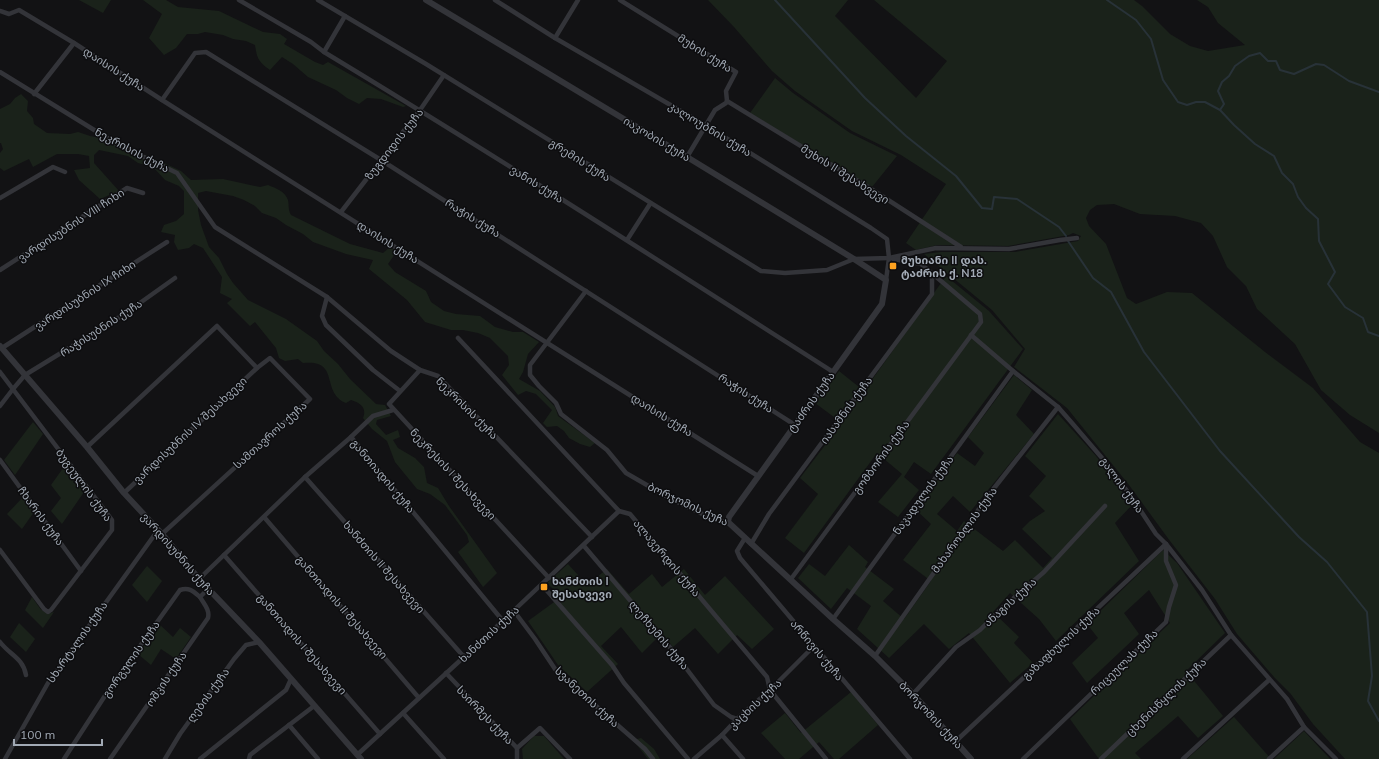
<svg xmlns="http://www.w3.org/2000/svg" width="1379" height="759" font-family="Mulish,'Noto Sans Georgian',sans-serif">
  <rect width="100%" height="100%" fill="#121214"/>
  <!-- green -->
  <g fill="#1a221a">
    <path d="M79,0H111L103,13Z"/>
    <path d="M143,0H166L178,7L219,11L263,32L280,34L287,39L284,44L315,62L323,65L328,62L406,106L403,107L381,99L367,98L359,104L347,98L336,90L308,77L293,64L282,57L270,70C259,62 257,59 255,45L246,41L233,39L223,35L205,32L198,34H187L176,48L164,55L149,38L162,14Z"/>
    <path d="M708,0H848L835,16L916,98L947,61L874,0H1134L1142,6L1170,34L1190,46L1208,51L1245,45L1218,23L1208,7L1197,0H1379V433L1350,415L1321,390L1295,344L1257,309L1246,286L1227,267L1213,236L1201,223L1175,216L1140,214L1114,204L1097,205L1090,210L1086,218L1089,226L1106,244L1127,298L1136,304L1167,292L1192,293L1265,352L1313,388L1360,442L1379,453V759H1345L1313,724L1290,693L1274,677L1237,634L1215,599L1170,541L1129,485L1067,408L1014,367L1025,349L992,310L924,254L941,252H1015L1078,241L1081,236L1073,233L1069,235L1008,246L937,245L916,250L906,243L946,184L901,155L852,131L795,91L772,71L734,27Z"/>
    <path d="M775,78L793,93L850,133L897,156L872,187L750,113Z"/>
    <path d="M21,94L28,101L27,111L33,118L34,124L47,133L70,134L78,132L90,136L100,138L158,160L181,171L191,180L223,179L260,187L268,185C275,188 285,191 288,200C289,205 288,210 291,215L350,244L383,253L390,247L397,251L388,264L395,272L426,291L431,302L444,311L456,314L480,316L495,327L513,332H523L539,342L528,354L523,372L519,379L540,391L555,407L558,416L595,443L590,447L580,444L569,438L564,431L557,426L547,427L543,423L552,410L536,394L526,391L518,395L502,375L509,365L508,356L490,338L478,333L463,330H451L425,322L407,300L369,269L373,260L346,254L313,242L303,234L286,225L276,218L262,213L255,206L244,200L233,196L206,191L198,193V210L201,225L209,247L219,258L227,274L233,283L248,300L286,319L317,341L324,351L338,364L350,379L376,404L385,405L391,416L377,420L376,424L386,435L398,430L400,437L393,440L398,448L415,458L424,467L427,483L438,488L449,506L497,573L483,587L458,552L469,542L467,535L445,505L430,494L417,489L395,462L387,441L372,429L363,418C367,408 361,403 351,400L346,403C320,392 341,359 303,363L298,359L285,361L279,358L276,348L255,322L250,326L227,303L232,299L220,293L222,277L203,248L194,244L189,248L178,250L174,242L175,235L161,232L164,225L176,221L184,214V191L179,186L165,180L153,167L138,163L128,156L99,150L94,155V163L119,191L100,199L79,180L74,170L90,168L89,156L78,154H57L33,167L29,159L4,171L0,168V153L3,149L1,143H0V109L10,104L15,98Z"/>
    <path d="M946,276L989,311L1023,349L931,474L914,462L904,477L919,490L898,517L878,502L902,474L877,453L804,553L785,538L818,494L800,478L842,423L815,403L839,371L864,391Z"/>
    <path d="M1014,375L1032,390L1016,415L1034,434L970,512L953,496L937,514L957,531L964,521L1003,551L1015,540L1043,568L1052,558L1022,529L1030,521L1045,511L1029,496L1046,476L1025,456L1058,414L1096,456L1132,505L1115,523L1139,561L1056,641L1039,619L1010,593L993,612L1019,637L1014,643L1033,663L1010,683L969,633L949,649L924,624L889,658L857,629L871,606L847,588L831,609L798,578L809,564L825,576L849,545L868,562L865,567L894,589L883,601L904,619L931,581L903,560L931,524L916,510L957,453L975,466L984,453L968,437Z"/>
    <path d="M33,422L43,434L15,475L4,460Z"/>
    <path d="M66,464L86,489L62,524L51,511L61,498L51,485Z"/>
    <path d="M24,496L34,512L22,529L7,514Z"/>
    <path d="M1163,550L1177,563L1225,633L1186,671L1223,716L1198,738L1178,716L1135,753L1141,759H1099L1070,719L1170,623L1149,590L1124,613L1139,634L1087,683L1072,663L1098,638L1087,624Z"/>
    <path d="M568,564L587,585L607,569L629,594L652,574L662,587L684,569L705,595L725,576L774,629L752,649L737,635L718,654L695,628L673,647L662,633L642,653L621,627L601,646L618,664L587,692L558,665L528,621L561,597L547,583Z"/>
    <path d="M147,566L162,581L147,602L132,585Z"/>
    <path d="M32,597C38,605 42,616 54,612L43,628L25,610Z"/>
    <path d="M19,623L35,639L26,652L10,637Z"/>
    <path d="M159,624L173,637L180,628L191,637L176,659L161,649L151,665L138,654Z"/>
    <path d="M851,692L878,725L839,759H834L819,742L799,759H785L761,733L785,713L801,733Z"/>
    <path d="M1234,717L1271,759H1187Z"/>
    <path d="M1304,731L1330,759H1274Z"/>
    <path d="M534,736H544L564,759H523L522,749Z"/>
    <path d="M641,738L654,749L660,759H667H648L633,740Z"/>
  </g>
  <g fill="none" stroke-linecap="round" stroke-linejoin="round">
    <!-- stream -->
    <g stroke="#283238" stroke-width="2">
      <path d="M775,0L865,98L906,136L956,176L982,208L992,209L994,197L1017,199L1059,227L1066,236"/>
      <path d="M1107,0L1136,20L1151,39L1163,80L1178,102L1187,105L1196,102H1205L1220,110L1234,125L1255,144L1274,156L1282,173L1293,184L1298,197L1306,208L1318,219L1319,241L1335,272L1328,284L1345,307L1363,318L1368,332L1379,336"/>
      <path d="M1220,110L1224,104L1218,91L1222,82L1229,76L1235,66L1249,56L1260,53L1268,61H1276L1280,70L1294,74L1316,64L1324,65L1349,81L1379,92"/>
      <path d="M1068,241L1093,278L1111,292L1144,352L1220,451L1299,537L1327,562L1367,612L1372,676L1368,701L1379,721"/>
    </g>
    <!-- minor -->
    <g stroke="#333439" stroke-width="4.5">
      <path d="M239,0L311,42L324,52C496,156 664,264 833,372"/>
      <path d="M318,0L426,64L761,271L785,273L827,270L854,259L889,258L936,248L1009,249L1060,240L1077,238"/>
      <path d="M495,0L555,38L705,125L871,228L887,239L889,258L886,280"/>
      <path d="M620,0L736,72L726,91L727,101L726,103L715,110L687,157"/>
      <path d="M0,11L9,14L19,10L74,43L162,100L758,476"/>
      <path d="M555,38L578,0"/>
      <path d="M324,52L345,16"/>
      <path d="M0,72L117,144L177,173L215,227L327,297L391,351L420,370L438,376L592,537"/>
      <path d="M34,94L74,43"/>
      <path d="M162,100L195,53L206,52L381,160L795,425"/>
      <path d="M727,101L868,187L961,247"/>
      <path d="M0,198L53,167L65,172"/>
      <path d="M341,212L420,110L444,75"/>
      <path d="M627,240L650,204"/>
      <path d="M0,270L127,188L143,193"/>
      <path d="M586,291L530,365V375L539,386L556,403L561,414L607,450L626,473L671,499L715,520L728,522"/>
      <path d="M327,297L322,316L326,325L373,370L400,391"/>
      <path d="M971,335L1013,371L1058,407L1072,423L1102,458L1131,496L1156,534L1166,544L1202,590L1231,635L1287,699L1304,727L1336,759"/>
      <path d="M458,338L619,511L630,514L767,677L770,690L826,759"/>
      <path d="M2,348L50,317L167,242"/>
      <path d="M420,370L389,404L549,578"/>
      <path d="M0,372L112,520V530L51,610L48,612L44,609L0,550"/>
      <path d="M0,406L13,389L25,375L123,315L175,278"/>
      <path d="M351,437L373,416L393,410"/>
      <path d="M87,447L217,326L257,368L270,358L310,399L162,534"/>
      <path d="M0,460L81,571"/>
      <path d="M305,477L464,657"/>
      <path d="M124,493L257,368"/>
      <path d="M264,517L419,698"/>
      <path d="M745,538L737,551L740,558L910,759"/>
      <path d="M751,544L769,514L932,294V273"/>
      <path d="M584,546L673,651L714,705L731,717L737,719"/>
      <path d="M224,555L380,734"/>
      <path d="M199,579L305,477L351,437L503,621"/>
      <path d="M791,579L981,322L980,314L921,264L893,259"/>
      <path d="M542,585L612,665L624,683L688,759"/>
      <path d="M514,611L535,639L555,669L606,715L645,749L653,759"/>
      <path d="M833,619L1013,371"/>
      <path d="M0,642C10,655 23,658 26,675"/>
      <path d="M875,656L991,492L1058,407"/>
      <path d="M446,673L517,748V759"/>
      <path d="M913,694L956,647L980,630L1000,610L1044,572L1105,506"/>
      <path d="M403,713L444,759"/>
      <path d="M289,725L318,759"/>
      <path d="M722,735L743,759"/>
      <path d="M956,741L1166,544"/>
      <path d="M517,748L540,728L570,759"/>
      <path d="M357,755L489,634L619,511"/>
      <path d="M5,759L48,683L158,530"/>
      <path d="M64,759L110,688L180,590C189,587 193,591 200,597L208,589"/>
      <path d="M110,759L208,618C210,610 204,604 200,597"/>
      <path d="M165,759L180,734L234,659L246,645L259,642"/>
      <path d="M200,759L286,690L291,679"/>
      <path d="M249,759L250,755L314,706"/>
      <path d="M694,759L722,735L737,719L770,690L814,646"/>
      <path d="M1023,759L1166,622L1169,607L1176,585L1166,561V544"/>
      <path d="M1101,759L1231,635"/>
      <path d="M1183,759L1269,680"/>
      <path d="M1269,759L1304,727"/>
    </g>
    <!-- tertiary -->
    <g stroke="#333439" stroke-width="6">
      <path d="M426,0L687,157L854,259L886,280L882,304L729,517L728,522L833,619L875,656L913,694L971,759"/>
      <path d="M0,346L87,447L124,493L162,534L199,579L259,642L361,759"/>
    </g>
  </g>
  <!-- markers -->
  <g fill="#fea220" stroke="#0d0d0f" stroke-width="1.5">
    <rect x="889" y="262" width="8" height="8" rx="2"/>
    <rect x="540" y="583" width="8" height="8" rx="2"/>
  </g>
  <g text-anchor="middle" stroke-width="3" stroke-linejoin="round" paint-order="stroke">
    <!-- street labels -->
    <g font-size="11" fill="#a2aab5" stroke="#0d0d0f">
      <text transform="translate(705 53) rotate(32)" y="4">მუხის ქუჩა</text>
      <text transform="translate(114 69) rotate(33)" y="4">დაისის ქუჩა</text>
      <text transform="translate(710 129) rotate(31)" y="4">კალოუბნის ქუჩა</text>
      <text transform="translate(657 139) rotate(31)" y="4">იაკობის ქუჩა</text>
      <text transform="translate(394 144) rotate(-52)" y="4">ზუგდიდის ქუჩა</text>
      <text transform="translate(132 150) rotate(28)" y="4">ნეკრისის ქუჩა</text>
      <text transform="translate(580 160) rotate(32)" y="4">გრემის ქუჩა</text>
      <text transform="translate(845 174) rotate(32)" y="4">მუხის II შესახვევი</text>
      <text transform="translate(537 184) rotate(32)" y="4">ვანის ქუჩა</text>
      <text transform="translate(473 218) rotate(32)" y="4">რაჭის ქუჩა</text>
      <text transform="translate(71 225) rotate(-33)" y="4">ვარდისუბნის VIII ჩიხი</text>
      <text transform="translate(388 242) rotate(32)" y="4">დაისის ქუჩა</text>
      <text transform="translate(85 295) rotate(-33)" y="4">ვარდისუბნის IX ჩიხი</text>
      <text transform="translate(101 328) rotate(-33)" y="4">რაჭისუბნის ქუჩა</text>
      <text transform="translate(746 393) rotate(33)" y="4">რაჭის ქუჩა</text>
      <text transform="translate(811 402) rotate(-54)" y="4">ტაძრის ქუჩა</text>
      <text transform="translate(467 408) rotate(45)" y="4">ნეკრისის ქუჩა</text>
      <text transform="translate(846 410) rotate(-54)" y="4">იასამნის ქუჩა</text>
      <text transform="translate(662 415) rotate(32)" y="4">დაისის ქუჩა</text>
      <text transform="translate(190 430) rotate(-43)" y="4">ვარდისუბნის IV შესახვევი</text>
      <text transform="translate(270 435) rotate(-42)" y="4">სამთავროს ქუჩა</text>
      <text transform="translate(881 457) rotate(-54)" y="4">გომბორის ქუჩა</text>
      <text transform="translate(453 474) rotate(47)" y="4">ნეკრესის I შესახვევი</text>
      <text transform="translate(383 476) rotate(50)" y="4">განთიადის ქუჩა</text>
      <text transform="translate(84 485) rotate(54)" y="4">ბუგეულის ქუჩა</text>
      <text transform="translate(1122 485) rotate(54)" y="4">გალის ქუჩა</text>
      <text transform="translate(923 495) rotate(-54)" y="4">ნაკადულის ქუჩა</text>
      <text transform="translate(688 504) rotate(25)" y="4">ბორჯომის ქუჩა</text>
      <text transform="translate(41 516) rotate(54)" y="4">ჩხარის ქუჩა</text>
      <text transform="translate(964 530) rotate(-54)" y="4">მახარობლის ქუჩა</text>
      <text transform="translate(178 554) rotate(49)" y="4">ვარდისუბნის ქუჩა</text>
      <text transform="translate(667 558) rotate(50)" y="4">ალავერდის ქუჩა</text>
      <text transform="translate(384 567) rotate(49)" y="4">ხანძთის II შესახვევი</text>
      <text transform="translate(1010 602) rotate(-42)" y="4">ანაგის ქუჩა</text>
      <text transform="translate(342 607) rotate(49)" y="4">განთიადის II შესახვევი</text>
      <text transform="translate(489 634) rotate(-43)" y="4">ხანძთის ქუჩა</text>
      <text transform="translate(659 635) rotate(50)" y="4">ლეჩხუმის ქუჩა</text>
      <text transform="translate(77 642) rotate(-55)" y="4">სხარტალის ქუჩა</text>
      <text transform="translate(1061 643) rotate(-43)" y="4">გაზაფხულის ქუჩა</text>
      <text transform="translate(302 644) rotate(49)" y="4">განთიადის I შესახვევი</text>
      <text transform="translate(817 650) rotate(50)" y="4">არწივის ქუჩა</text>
      <text transform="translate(131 659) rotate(-55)" y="4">გორგულის ქუჩა</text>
      <text transform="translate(1124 662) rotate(-44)" y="4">რიცეულას ქუჩა</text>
      <text transform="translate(166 679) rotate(-56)" y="4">ოშკის ქუჩა</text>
      <text transform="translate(208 695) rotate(-54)" y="4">ღების ქუჩა</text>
      <text transform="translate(587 697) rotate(43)" y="4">სვანეთის ქუჩა</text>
      <text transform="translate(1166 697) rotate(-44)" y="4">ცხენისწყლის ქუჩა</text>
      <text transform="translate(755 704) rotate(-43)" y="4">კაცხის ქუჩა</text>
      <text transform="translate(485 715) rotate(46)" y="4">საირმეს ქუჩა</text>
      <text transform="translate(931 715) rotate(47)" y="4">ბორჯომის ქუჩა</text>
    </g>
    <!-- poi labels -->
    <g font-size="11" font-weight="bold" fill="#a2aab5" stroke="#0d0d0f" text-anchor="start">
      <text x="901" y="264">მუხიანი II დას.<tspan x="901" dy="13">ტაძრის ქ. N18</tspan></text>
      <text x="552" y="585">ხანძთის I<tspan x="552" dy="13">შესახვევი</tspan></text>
    </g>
  </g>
  <!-- scale -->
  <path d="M14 739v6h88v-6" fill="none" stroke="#a2aab5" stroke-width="2"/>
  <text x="20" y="739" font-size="12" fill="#a2aab5" stroke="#0d0d0f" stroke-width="3" paint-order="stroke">100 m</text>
</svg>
